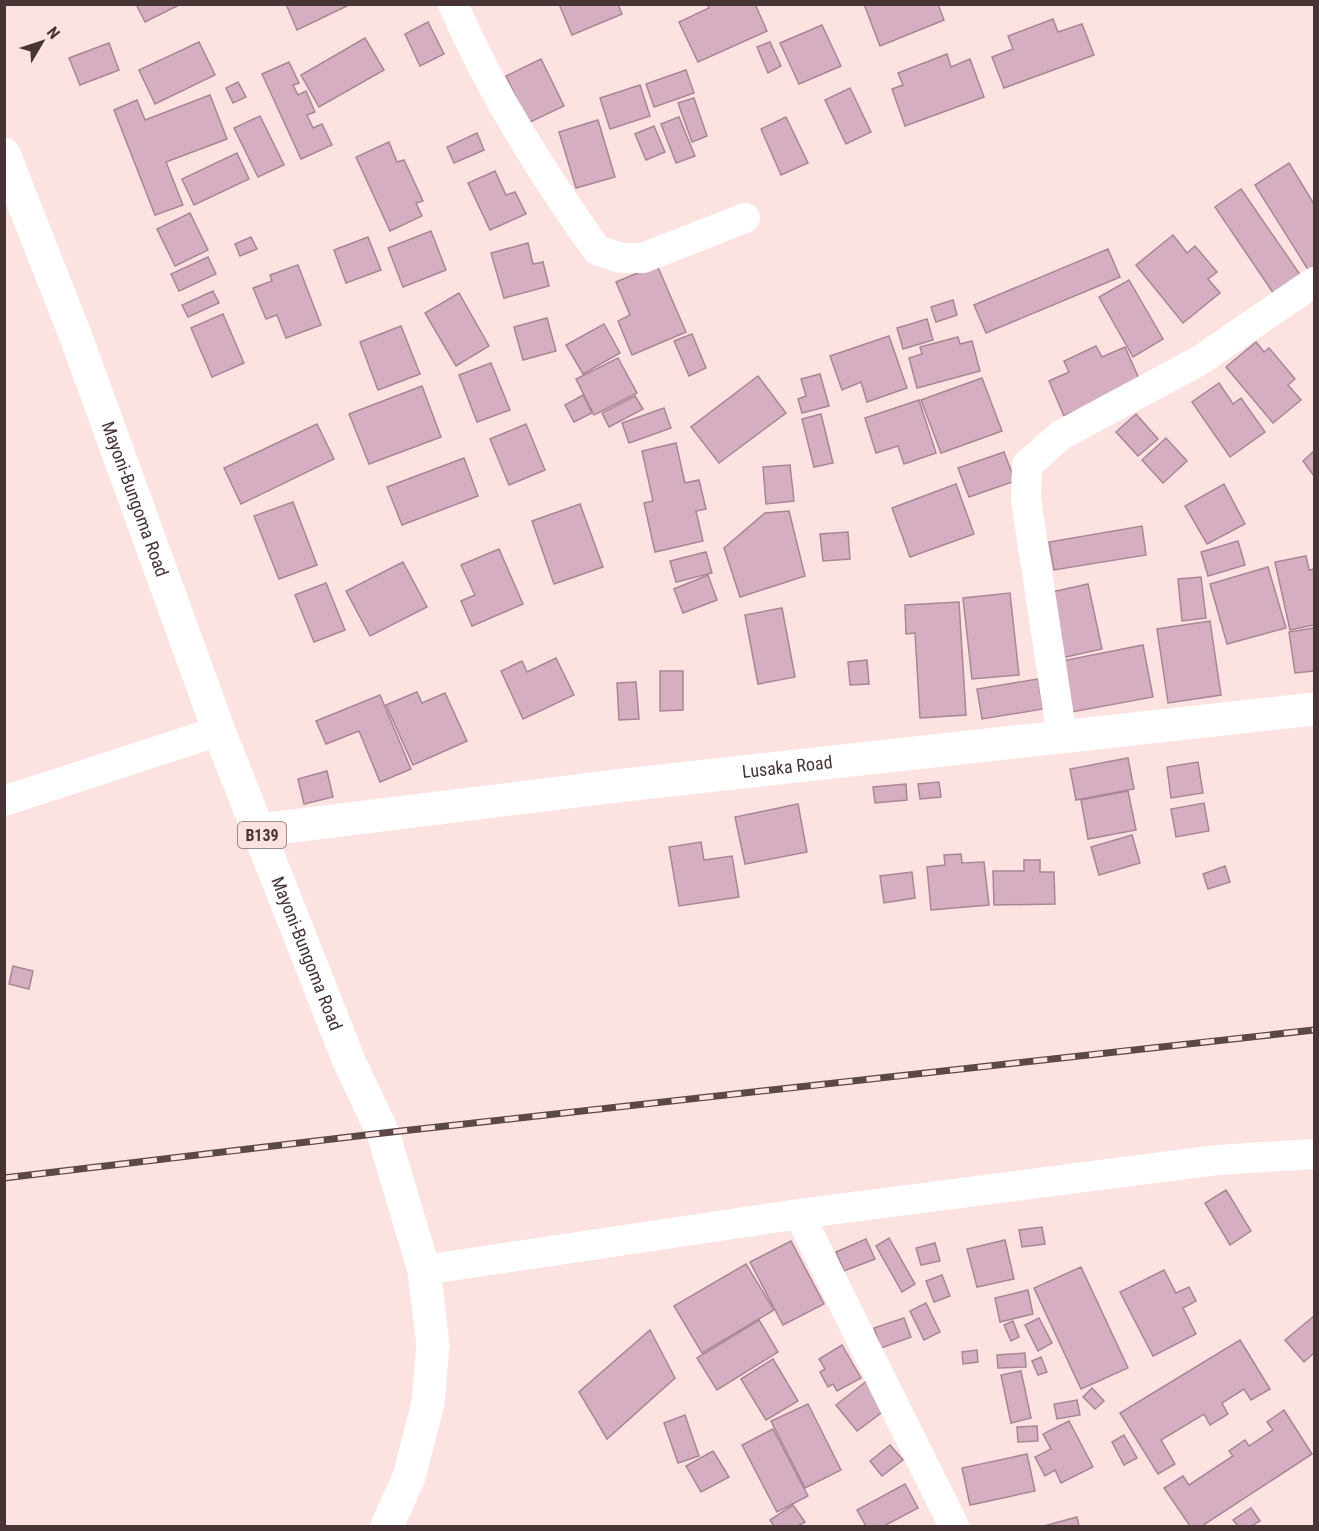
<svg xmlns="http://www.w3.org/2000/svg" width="1319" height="1531" font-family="'Roboto Condensed',sans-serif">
  <rect width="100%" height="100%" fill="#fde2e2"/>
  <!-- building -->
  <g fill="#d5afc1" stroke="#a98696" stroke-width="1.5">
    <path d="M136,4H181L145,22Z"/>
    <path d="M286,4H351L297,30Z"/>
    <path d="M559,4H618L622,14L572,35Z"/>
    <path d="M707,4H755L767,31L698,62L679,22L709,8Z"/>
    <path d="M864,4H938L944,20L880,46Z"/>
    <path d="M1053,19L1058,32L1082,24L1094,55L1004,88L992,57L1013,49L1008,36Z"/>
    <path d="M428,22L444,54L420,66L405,34Z"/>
    <path d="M822,25L841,66L799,84L780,43Z"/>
    <path d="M365,38L384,70L319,107L301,75Z"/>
    <path d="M199,42L215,75L155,104L139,70Z"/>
    <path d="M770,42L781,66L768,73L757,47Z"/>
    <path d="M109,43L119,70L80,85L69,58Z"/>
    <path d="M947,54L951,67L970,59L984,97L905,126L892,89L903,85L898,73Z"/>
    <path d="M541,59L564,106L528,123L506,76Z"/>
    <path d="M289,62L299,83L293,85L298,95L306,91L315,112L307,115L313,128L322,124L332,145L301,159L262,74Z"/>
    <path d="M686,70L694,93L654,107L646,84Z"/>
    <path d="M238,82L246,97L233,103L226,88Z"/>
    <path d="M640,85L650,116L610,129L600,98Z"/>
    <path d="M850,88L871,132L846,144L825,100Z"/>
    <path d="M210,95L227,139L166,162L183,205L155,215L114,110L137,100L145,120Z"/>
    <path d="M694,98L707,136L692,142L678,103Z"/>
    <path d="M260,116L284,165L258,177L234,128Z"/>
    <path d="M679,117L695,156L676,163L661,124Z"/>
    <path d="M786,117L808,163L781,175L761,129Z"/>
    <path d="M598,120L615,177L576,188L559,132Z"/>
    <path d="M654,126L665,152L646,160L635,134Z"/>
    <path d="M477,133L484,150L454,163L447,147Z"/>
    <path d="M389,142L397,162L404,160L423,201L416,203L422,216L390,231L356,157Z"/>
    <path d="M237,153L249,179L194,205L182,179Z"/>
    <path d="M1289,163L1314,204V268L1309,271L1255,185Z"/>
    <path d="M495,171L506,195L515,192L526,214L490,230L468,183Z"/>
    <path d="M1241,189L1301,276L1274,294L1215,207Z"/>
    <path d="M190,213L208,250L175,266L157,229Z"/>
    <path d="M431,231L446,270L403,287L388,248Z"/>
    <path d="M1173,235L1187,253L1195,246L1217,272L1208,279L1220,293L1183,323L1136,265Z"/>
    <path d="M251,237L257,249L240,256L235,244Z"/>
    <path d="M368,237L381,270L346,283L334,250Z"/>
    <path d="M528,243L533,264L543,262L549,286L504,298L491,253Z"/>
    <path d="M1108,249L1120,277L986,333L974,305Z"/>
    <path d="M208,257L216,274L179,291L171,274Z"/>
    <path d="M298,265L321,325L286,338L277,315L266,319L253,288L272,281L270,275Z"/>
    <path d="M657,265L686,332L632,355L618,321L630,315L616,282Z"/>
    <path d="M1129,280L1163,339L1133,357L1099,297Z"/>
    <path d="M213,291L219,303L188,317L182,305Z"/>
    <path d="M459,293L489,346L456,366L425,313Z"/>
    <path d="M953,300L957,315L936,322L931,307Z"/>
    <path d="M223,314L244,363L212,377L191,328Z"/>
    <path d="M547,318L556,351L523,360L514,327Z"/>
    <path d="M927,319L933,340L903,349L897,328Z"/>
    <path d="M604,324L620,353L583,374L566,345Z"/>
    <path d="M401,326L420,374L378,390L360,342Z"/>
    <path d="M692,334L706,368L689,376L674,341Z"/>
    <path d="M889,336L907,388L867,402L861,382L842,390L830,356Z"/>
    <path d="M958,337L960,344L972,341L980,371L917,388L909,358L922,354L920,347Z"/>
    <path d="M1256,342L1264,352L1269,348L1295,379L1288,385L1301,400L1273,423L1226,367Z"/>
    <path d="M1096,346L1102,357L1125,347L1140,381L1064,416L1049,381L1069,372L1064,361Z"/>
    <path d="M618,358L637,393L594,415L576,379Z"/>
    <path d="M491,363L510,410L477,422L459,375Z"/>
    <path d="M820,374L829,406L802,413L798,399L806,396L801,379Z"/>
    <path d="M758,376L786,413L719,463L691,427Z"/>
    <path d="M982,378L1002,431L941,453L921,400Z"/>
    <path d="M1219,383L1233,404L1241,398L1265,432L1230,457L1192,402Z"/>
    <path d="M422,386L441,437L369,464L349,414Z"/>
    <path d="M583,395L592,413L574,422L565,405Z"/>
    <path d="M635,396L643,409L609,427L602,413Z"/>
    <path d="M919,400L936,453L904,464L898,446L876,453L865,418Z"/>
    <path d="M664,408L671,428L629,443L622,423Z"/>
    <path d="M821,414L833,463L814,467L802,419Z"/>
    <path d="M1136,414L1158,439L1138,456L1116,432Z"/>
    <path d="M317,424L334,459L241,504L224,468Z"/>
    <path d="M526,424L545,470L509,485L490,439Z"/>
    <path d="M1166,438L1187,461L1163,483L1142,460Z"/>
    <path d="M676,443L685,483L699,480L706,509L696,511L703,541L655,552L644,503L653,501L642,451Z"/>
    <path d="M1314,451V476L1303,461Z"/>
    <path d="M1004,452L1015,481L969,497L958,468Z"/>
    <path d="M464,458L478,496L402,525L387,487Z"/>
    <path d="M790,465L794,501L766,504L763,467Z"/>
    <path d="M956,484L974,534L910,557L892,508Z"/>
    <path d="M1224,484L1245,524L1207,544L1185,506Z"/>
    <path d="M293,502L317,565L279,579L254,516Z"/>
    <path d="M580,504L603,567L554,584L532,521Z"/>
    <path d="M789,511L805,576L740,597L724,548L765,513Z"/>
    <path d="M1142,526L1146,555L1054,570L1049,542Z"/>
    <path d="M848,532L850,559L823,561L820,534Z"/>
    <path d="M1238,541L1245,565L1208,576L1201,552Z"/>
    <path d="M499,549L523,604L472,626L461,601L475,595L461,565Z"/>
    <path d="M706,552L712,573L676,582L670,561Z"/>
    <path d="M1306,556L1309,570L1314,569V625L1290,630L1275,562Z"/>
    <path d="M403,562L427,607L370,636L346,591Z"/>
    <path d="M1268,567L1286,628L1227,644L1210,584Z"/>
    <path d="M708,575L717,600L683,613L674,589Z"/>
    <path d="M1201,577L1206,618L1182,621L1178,579Z"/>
    <path d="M326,583L345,630L314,642L295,595Z"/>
    <path d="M1088,584L1102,649L1061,658L1047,593Z"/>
    <path d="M1010,593L1019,675L972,679L963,598Z"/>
    <path d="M959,602L966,715L920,718L915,633L906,634L905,605Z"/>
    <path d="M782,608L795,677L758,684L745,615Z"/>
    <path d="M1210,621L1221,695L1168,703L1157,629Z"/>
    <path d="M1314,628V671L1295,673L1289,632Z"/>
    <path d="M1143,645L1153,697L1072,712L1062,661Z"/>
    <path d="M556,658L574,695L523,719L501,671L522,661L527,672Z"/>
    <path d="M867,660L869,684L850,685L848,662Z"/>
    <path d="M660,671H683V710L660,711Z"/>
    <path d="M1038,679L1043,709L982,719L977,689Z"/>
    <path d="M636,682L639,719L619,720L617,683Z"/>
    <path d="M417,692L422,703L445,693L467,741L413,765L386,705Z"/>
    <path d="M380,695L411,769L380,782L359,731L326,744L316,721Z"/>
    <path d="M1128,758L1134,789L1076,800L1070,769Z"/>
    <path d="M1198,762L1203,793L1171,798L1167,767Z"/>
    <path d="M327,771L333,797L304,804L298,779Z"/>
    <path d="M939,782L941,797L920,799L918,784Z"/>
    <path d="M906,784L907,800L875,803L873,787Z"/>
    <path d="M1128,791L1136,830L1088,839L1081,800Z"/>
    <path d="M1204,803L1209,831L1176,837L1171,809Z"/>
    <path d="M798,804L807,852L745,864L735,817Z"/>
    <path d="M1132,835L1140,863L1099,875L1091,847Z"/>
    <path d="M701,842L704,860L732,856L739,897L679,906L669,847Z"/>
    <path d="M961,854L962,863L984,862L989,905L931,910L927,867L945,865L944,855Z"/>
    <path d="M1024,860H1040V872H1054L1055,904L994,905L993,871H1024Z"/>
    <path d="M1225,866L1230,882L1208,889L1203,874Z"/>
    <path d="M912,872L915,898L884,903L880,876Z"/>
    <path d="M13,966L33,971L29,989L9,984Z"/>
    <path d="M1226,1190L1251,1231L1230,1245L1205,1203Z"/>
    <path d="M1042,1227L1045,1244L1022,1247L1019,1230Z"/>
    <path d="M889,1238L915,1284L902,1292L876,1246Z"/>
    <path d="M866,1239L875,1259L844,1271L836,1252Z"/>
    <path d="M1005,1240L1014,1279L977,1287L967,1249Z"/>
    <path d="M791,1241L824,1304L783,1325L750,1262Z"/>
    <path d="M935,1243L940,1261L921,1265L916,1248Z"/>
    <path d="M746,1264L774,1310L702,1353L674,1306Z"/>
    <path d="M1081,1267L1128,1368L1081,1389L1034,1288Z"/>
    <path d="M1164,1270L1176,1293L1189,1287L1196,1301L1183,1308L1196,1334L1153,1356L1120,1292Z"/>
    <path d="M942,1275L950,1296L934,1302L926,1281Z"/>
    <path d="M1028,1290L1033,1314L1000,1322L995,1298Z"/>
    <path d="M926,1303L940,1332L924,1340L910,1311Z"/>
    <path d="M1314,1316V1353L1304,1362L1285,1340Z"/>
    <path d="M904,1318L911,1337L881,1348L874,1328Z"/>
    <path d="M1039,1318L1052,1343L1038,1351L1025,1325Z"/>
    <path d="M759,1320L778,1352L717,1390L697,1358Z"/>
    <path d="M1013,1321L1019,1337L1011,1341L1004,1325Z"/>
    <path d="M650,1330L675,1378L607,1439L579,1392Z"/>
    <path d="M1240,1340L1270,1389L1251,1400L1244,1389L1222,1403L1228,1414L1210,1425L1204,1414L1161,1440L1175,1464L1158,1474L1120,1413Z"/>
    <path d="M842,1345L861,1378L837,1391L833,1384L828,1387L820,1372L825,1369L819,1359Z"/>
    <path d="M977,1350L978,1362L963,1364L962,1352Z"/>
    <path d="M1025,1353L1026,1367L998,1368L997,1355Z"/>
    <path d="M1041,1357L1047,1372L1038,1375L1032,1361Z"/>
    <path d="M773,1359L798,1401L766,1420L741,1379Z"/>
    <path d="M1021,1371L1031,1418L1011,1423L1001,1375Z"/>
    <path d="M868,1380L889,1407L857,1431L836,1405Z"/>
    <path d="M1092,1388L1104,1401L1095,1409L1083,1397Z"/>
    <path d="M1077,1400L1080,1415L1057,1419L1054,1404Z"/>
    <path d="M808,1404L841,1470L805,1488L771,1421Z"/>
    <path d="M1284,1410L1312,1454L1202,1526H1190L1164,1488L1183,1476L1189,1485L1233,1456L1229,1451L1245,1440L1249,1446L1273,1430L1267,1422Z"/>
    <path d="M685,1415L699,1456L678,1463L664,1423Z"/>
    <path d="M1069,1421L1093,1467L1061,1483L1055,1470L1045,1476L1035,1457L1051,1449L1043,1434Z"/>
    <path d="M1037,1426L1038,1441L1018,1442L1017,1427Z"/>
    <path d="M773,1429L808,1496L777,1512L742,1445Z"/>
    <path d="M1124,1435L1137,1458L1124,1465L1112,1442Z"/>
    <path d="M890,1445L903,1460L882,1476L870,1461Z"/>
    <path d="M713,1451L729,1477L701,1492L686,1466Z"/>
    <path d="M1027,1454L1035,1491L970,1505L962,1468Z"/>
    <path d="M905,1484L918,1508L884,1526H866L857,1510Z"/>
    <path d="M793,1505L805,1522L798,1526H774L770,1520Z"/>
    <path d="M1251,1508L1260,1521L1251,1526H1238L1233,1520Z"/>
    <path d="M1077,1517L1079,1526H1044Z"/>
  </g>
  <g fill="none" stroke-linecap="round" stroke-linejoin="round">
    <!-- minor -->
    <g stroke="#fff" stroke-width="30">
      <path d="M453,4C490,91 542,173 597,250L621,258H643L745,218"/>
      <path d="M1062,737L1026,500L1027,465L1061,435L1199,361L1314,282"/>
      <path d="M4,801L219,731"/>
      <path d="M799,1214L954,1526"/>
      <path d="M424,1270L799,1214L1217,1160L1314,1154"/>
    </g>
    <!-- tertiary -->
    <path stroke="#fff" stroke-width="33" id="s1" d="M260,830L625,785L1314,709"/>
    <!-- primary -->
    <path stroke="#fff" stroke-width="33" id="s2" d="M4,154L76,337L219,731L349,1061L383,1133L424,1270L433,1345L428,1403L409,1477L387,1526"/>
    <!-- rail casing -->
    <g stroke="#5b4948" stroke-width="7">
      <path id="rail" d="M4,1178L383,1133L1314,1030"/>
    </g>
    <!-- rail -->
    <use href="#rail" stroke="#fde2e2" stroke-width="4.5" stroke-dasharray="14" stroke-linecap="butt"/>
  </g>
  <g text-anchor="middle" stroke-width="4.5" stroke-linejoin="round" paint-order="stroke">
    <!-- shield labels -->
    <rect fill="#fde2e2" stroke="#7d6968" stroke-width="1.5" x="238" y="822" width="48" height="26" rx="4.5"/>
    <g font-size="16" font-weight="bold" fill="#463534">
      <text x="262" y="841">B139</text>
    </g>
    <!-- street labels -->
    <g font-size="18" fill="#463534" stroke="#fde2e2">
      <text dy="6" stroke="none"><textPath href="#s2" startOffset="369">Mayoni-Bungoma Road</textPath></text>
      <text dy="6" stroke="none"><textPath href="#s1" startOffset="531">Lusaka Road</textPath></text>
      <text dy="6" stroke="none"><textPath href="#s2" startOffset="855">Mayoni-Bungoma Road</textPath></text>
    </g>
  </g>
  <!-- border -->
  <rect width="1319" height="1531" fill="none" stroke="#463534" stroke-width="12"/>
  <!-- north arrow -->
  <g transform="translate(42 42) rotate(51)" stroke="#fde2e2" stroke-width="4.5" paint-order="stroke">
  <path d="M0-4.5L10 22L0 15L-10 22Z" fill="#463534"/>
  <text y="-9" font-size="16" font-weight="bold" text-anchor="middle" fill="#463534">N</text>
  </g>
</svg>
